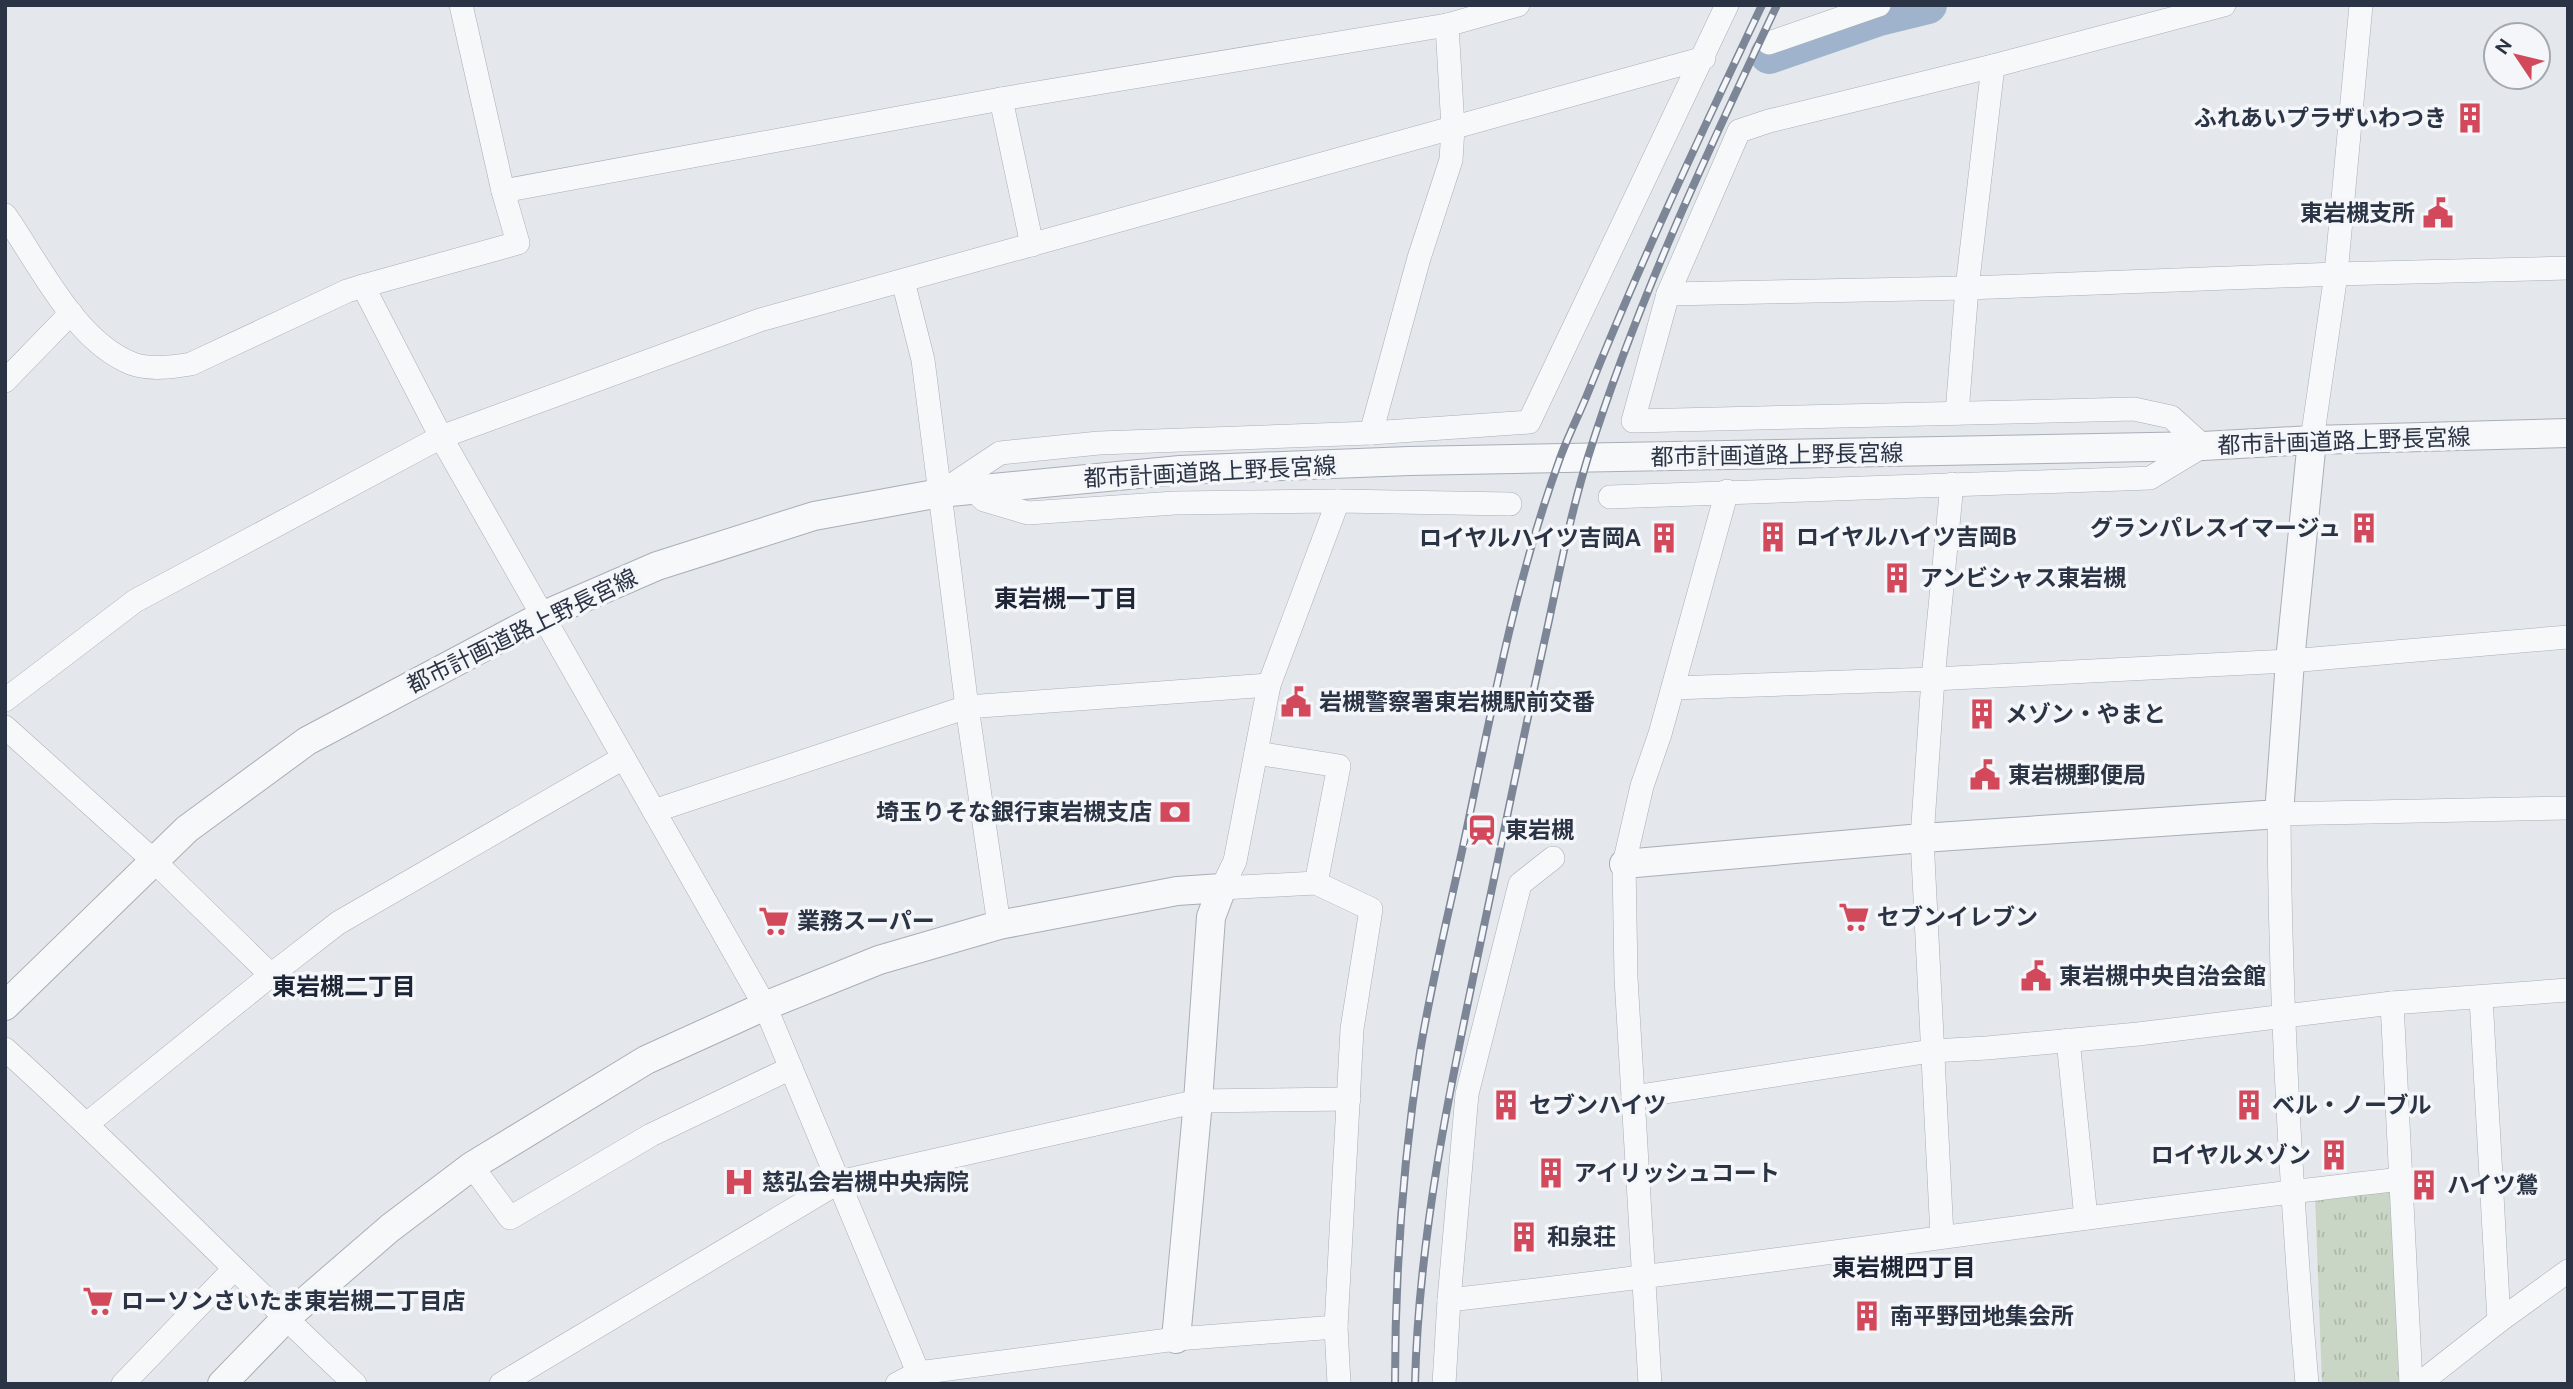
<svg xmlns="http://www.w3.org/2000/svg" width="2573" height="1389" font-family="Ubuntu,'Noto Sans JP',sans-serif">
  <defs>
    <pattern id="park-tufts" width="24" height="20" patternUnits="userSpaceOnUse" patternTransform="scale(1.75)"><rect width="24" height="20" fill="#c9d6c5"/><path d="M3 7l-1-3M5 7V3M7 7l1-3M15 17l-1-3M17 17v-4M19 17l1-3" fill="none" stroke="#adb8ab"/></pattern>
  </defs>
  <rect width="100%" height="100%" fill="#e4e7ec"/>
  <!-- park -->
  <path fill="url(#park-tufts)" d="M2386,1185L2392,1193L2399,1382L2322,1384L2315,1195Z"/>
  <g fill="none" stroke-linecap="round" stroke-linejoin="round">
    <!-- river -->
    <path stroke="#9fb4cc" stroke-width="38" d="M1769,55L1879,17L1928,5"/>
    <!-- minor casing -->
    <g stroke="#a9aeb7" stroke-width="24">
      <g id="minor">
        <path d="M461,5L503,191L518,243L363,286L441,437L765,1006L923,1384"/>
        <path d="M1769,43L1879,5"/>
        <path d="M1001,99L1032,245"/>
        <path d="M503,191L1001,99L1447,25L1518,5"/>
        <path d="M5,215C39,263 75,342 133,364C150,370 173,367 191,364L347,291L363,286"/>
        <path d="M903,281L923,360L967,707L999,925"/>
        <path d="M1668,294L1967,288L2336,274L2568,268"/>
        <path d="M5,381L71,313"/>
        <path d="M1957,413L1967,288L1993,66"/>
        <path d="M1371,433L1419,258L1451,160L1453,128L1447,25"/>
        <path d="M2312,440L2336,274L2361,5"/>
        <path d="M973,489L984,500L1028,513L1175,503L1338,501L1510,504"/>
        <path d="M940,493L1000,453L1099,443L1371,433L1529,422L1727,5"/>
        <path d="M1610,497L2150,478L2203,446L2171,417L2134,409L1633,421L1668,294L1739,131L1769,121L1993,66L2224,5"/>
        <path d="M1338,501L1269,685L1235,861L1222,888L1316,883L1371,909L1352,1029L1336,1327L1339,1384"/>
        <path d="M1673,688L1933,679L2290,661L2568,637"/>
        <path d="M5,700L135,601L441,437L760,320L1704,58"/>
        <path d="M5,727L154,861L271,975"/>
        <path d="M1256,753L1339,766L1316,883"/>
        <path d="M654,811L967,707L1269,685"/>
        <path d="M2481,997L2499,1321"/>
        <path d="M2392,1003L2411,1384"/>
        <path d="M2068,1040L2086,1218"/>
        <path d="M5,1049C125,1157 237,1274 355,1384"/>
        <path d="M1633,1097L1931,1051L1987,1048L2138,1034L2392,1003L2568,990"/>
        <path d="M88,1123L271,975L338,923L623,758"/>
        <path d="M472,1166L510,1218L651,1135L791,1068"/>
        <path d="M1942,1236L1922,838L1933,679L1952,484"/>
        <path d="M1449,1300L1467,1094L1520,884L1553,858"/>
        <path d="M123,1384L234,1269"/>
        <path d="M501,1384L839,1182L1198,1101L1349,1099"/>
        <path d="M897,1384L918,1373L1176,1339L1336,1327"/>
        <path d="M1444,1384L1449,1300C1767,1265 2083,1215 2401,1179"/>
        <path d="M1650,1384L1626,978L1624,864L1642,786L1660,734L1727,491"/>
        <path d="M2307,1384C2291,1194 2280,1004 2279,814L2568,808"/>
        <path d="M2419,1384L2499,1321L2568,1271"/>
      </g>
    </g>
    <!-- tertiary casing -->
    <g stroke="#a9aeb7" stroke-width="30">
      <g id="tertiary">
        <path d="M1624,864L1922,838L2279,814L2290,661L2312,440"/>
        <path d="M5,1006L187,829L307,741L544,615L657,566L814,516L940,493L1180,470L1409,461L2203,446L2312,440L2568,433"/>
        <path d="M222,1384L287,1317L390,1228L472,1166L646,1060L765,1006L879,960L999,925L1177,891L1222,888L1211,917L1198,1101L1176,1339"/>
      </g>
    </g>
    <!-- minor -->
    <use href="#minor" stroke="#f7f8fa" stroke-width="23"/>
    <!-- tertiary -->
    <use href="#tertiary" stroke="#f7f8fa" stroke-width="28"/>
    <!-- rail casing -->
    <g stroke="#7d8696" stroke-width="8">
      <g id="rail">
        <path d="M1395,1384C1395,1274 1403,1161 1420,1052C1433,973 1453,896 1469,818C1494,698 1517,577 1559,461C1567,438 1578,417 1587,395C1640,262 1701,134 1762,5"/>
        <path d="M1415,1384C1419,1223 1455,1064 1488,907C1508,813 1527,719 1548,625C1560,569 1571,512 1588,457C1637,301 1707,153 1777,5"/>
      </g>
    </g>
    <!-- rail -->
    <use href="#rail" stroke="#f4f6f9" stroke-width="5" stroke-dasharray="16" stroke-linecap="butt"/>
  </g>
  <!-- icons -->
  <defs>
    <g id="building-bare" transform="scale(2.415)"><path d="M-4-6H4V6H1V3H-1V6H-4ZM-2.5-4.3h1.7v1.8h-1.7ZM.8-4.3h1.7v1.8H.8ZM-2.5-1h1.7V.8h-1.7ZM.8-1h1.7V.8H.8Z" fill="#d1495b" stroke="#f4f6f9" stroke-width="2.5" paint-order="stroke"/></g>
    <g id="civic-bare" transform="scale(2.415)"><path d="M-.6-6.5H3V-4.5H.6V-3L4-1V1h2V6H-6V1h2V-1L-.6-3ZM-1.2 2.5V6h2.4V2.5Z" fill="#d1495b" stroke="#f4f6f9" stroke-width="2.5" paint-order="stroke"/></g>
    <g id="bank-bare" transform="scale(2.415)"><path d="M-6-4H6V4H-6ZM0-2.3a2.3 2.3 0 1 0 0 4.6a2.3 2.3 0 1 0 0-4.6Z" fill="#d1495b" stroke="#f4f6f9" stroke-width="2.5" paint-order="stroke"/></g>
    <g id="station-bare" transform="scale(2.415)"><path d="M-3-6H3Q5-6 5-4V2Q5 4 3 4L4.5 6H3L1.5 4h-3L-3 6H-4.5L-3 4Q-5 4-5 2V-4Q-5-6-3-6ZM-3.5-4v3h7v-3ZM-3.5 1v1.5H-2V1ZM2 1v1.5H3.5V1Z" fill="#d1495b" stroke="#f4f6f9" stroke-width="2.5" paint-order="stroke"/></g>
    <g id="supermarket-bare" transform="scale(2.415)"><path d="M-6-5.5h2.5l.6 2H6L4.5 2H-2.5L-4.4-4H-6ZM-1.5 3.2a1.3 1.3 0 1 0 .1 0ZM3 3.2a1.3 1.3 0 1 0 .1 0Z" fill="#d1495b" stroke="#f4f6f9" stroke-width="2.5" paint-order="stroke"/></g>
    <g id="hospital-bare" transform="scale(2.415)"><path d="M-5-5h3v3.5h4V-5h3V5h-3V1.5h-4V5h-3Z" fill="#d1495b" stroke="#f4f6f9" stroke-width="2.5" paint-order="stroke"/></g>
  </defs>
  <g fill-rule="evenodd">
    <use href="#building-bare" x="2470" y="118"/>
    <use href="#civic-bare" x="2438" y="213"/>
    <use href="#building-bare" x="2364" y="528"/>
    <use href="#building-bare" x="1773" y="537"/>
    <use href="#building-bare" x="1664" y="538"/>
    <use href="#building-bare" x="1897" y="578"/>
    <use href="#civic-bare" x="1296" y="702"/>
    <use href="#building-bare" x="1982" y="714"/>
    <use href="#civic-bare" x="1985" y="775"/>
    <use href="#bank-bare" x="1175" y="812"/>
    <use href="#station-bare" x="1482" y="830"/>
    <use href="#supermarket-bare" x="1854" y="917"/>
    <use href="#supermarket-bare" x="774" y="921"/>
    <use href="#civic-bare" x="2036" y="976"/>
    <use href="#building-bare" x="1506" y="1105"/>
    <use href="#building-bare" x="2249" y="1105"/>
    <use href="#building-bare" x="2334" y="1155"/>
    <use href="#building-bare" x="1551" y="1173"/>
    <use href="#hospital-bare" x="739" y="1182"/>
    <use href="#building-bare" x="2424" y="1185"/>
    <use href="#building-bare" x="1524" y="1237"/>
    <use href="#supermarket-bare" x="98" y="1301"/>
    <use href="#building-bare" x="1867" y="1316"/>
  </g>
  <g text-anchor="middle" stroke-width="7" stroke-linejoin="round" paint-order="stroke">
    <!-- poi labels -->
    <g font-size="23" font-weight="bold" fill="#2b3445" stroke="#f4f6f9" text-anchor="start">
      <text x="2447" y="126" text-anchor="end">ふれあいプラザいわつき</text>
      <text x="2415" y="221" text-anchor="end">東岩槻支所</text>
      <text x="2341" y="536" text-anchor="end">グランパレスイマージュ</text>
      <text x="1796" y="545">ロイヤルハイツ吉岡B</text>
      <text x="1641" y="546" text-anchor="end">ロイヤルハイツ吉岡A</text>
      <text x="1920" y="586">アンビシャス東岩槻</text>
      <text x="1319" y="710">岩槻警察署東岩槻駅前交番</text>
      <text x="2005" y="722">メゾン・やまと</text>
      <text x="2008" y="783">東岩槻郵便局</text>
      <text x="1152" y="820" text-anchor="end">埼玉りそな銀行東岩槻支店</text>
      <text x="1505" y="838">東岩槻</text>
      <text x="1877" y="925">セブンイレブン</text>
      <text x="797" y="929">業務スーパー</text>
      <text x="2059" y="984">東岩槻中央自治会館</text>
      <text x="1529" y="1113">セブンハイツ</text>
      <text x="2272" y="1113">ベル・ノーブル</text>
      <text x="2311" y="1163" text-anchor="end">ロイヤルメゾン</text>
      <text x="1574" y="1181">アイリッシュコート</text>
      <text x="762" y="1190">慈弘会岩槻中央病院</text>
      <text x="2447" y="1193">ハイツ鶯</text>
      <text x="1547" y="1245">和泉荘</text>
      <text x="121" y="1309">ローソンさいたま東岩槻二丁目店</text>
      <text x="1890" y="1324">南平野団地集会所</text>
    </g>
    <!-- street labels -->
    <g font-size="23" fill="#2b3445" stroke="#f4f6f9">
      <text transform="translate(2344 441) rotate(-2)" y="8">都市計画道路上野長宮線</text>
      <text transform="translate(1777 455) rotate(-1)" y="8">都市計画道路上野長宮線</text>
      <text transform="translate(1210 472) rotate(-3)" y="8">都市計画道路上野長宮線</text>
      <text transform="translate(522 631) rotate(-26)" y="8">都市計画道路上野長宮線</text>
    </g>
    <!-- neighbourhood labels -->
    <g font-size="24" font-weight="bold" fill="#1d2536" stroke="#f4f6f9">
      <text x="1066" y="607">東岩槻一丁目</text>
      <text x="344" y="995">東岩槻二丁目</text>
      <text x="1904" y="1276">東岩槻四丁目</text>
    </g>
  </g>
  <!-- border -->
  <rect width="2573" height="1389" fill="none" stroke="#2b3445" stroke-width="14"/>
  <!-- north arrow -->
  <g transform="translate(2517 56) rotate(305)"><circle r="33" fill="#f4f6f9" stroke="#a4a8b1" stroke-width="2"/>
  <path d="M0-5L12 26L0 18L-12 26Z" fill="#d1495b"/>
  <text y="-10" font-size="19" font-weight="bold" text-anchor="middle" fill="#2b3445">N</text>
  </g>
</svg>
